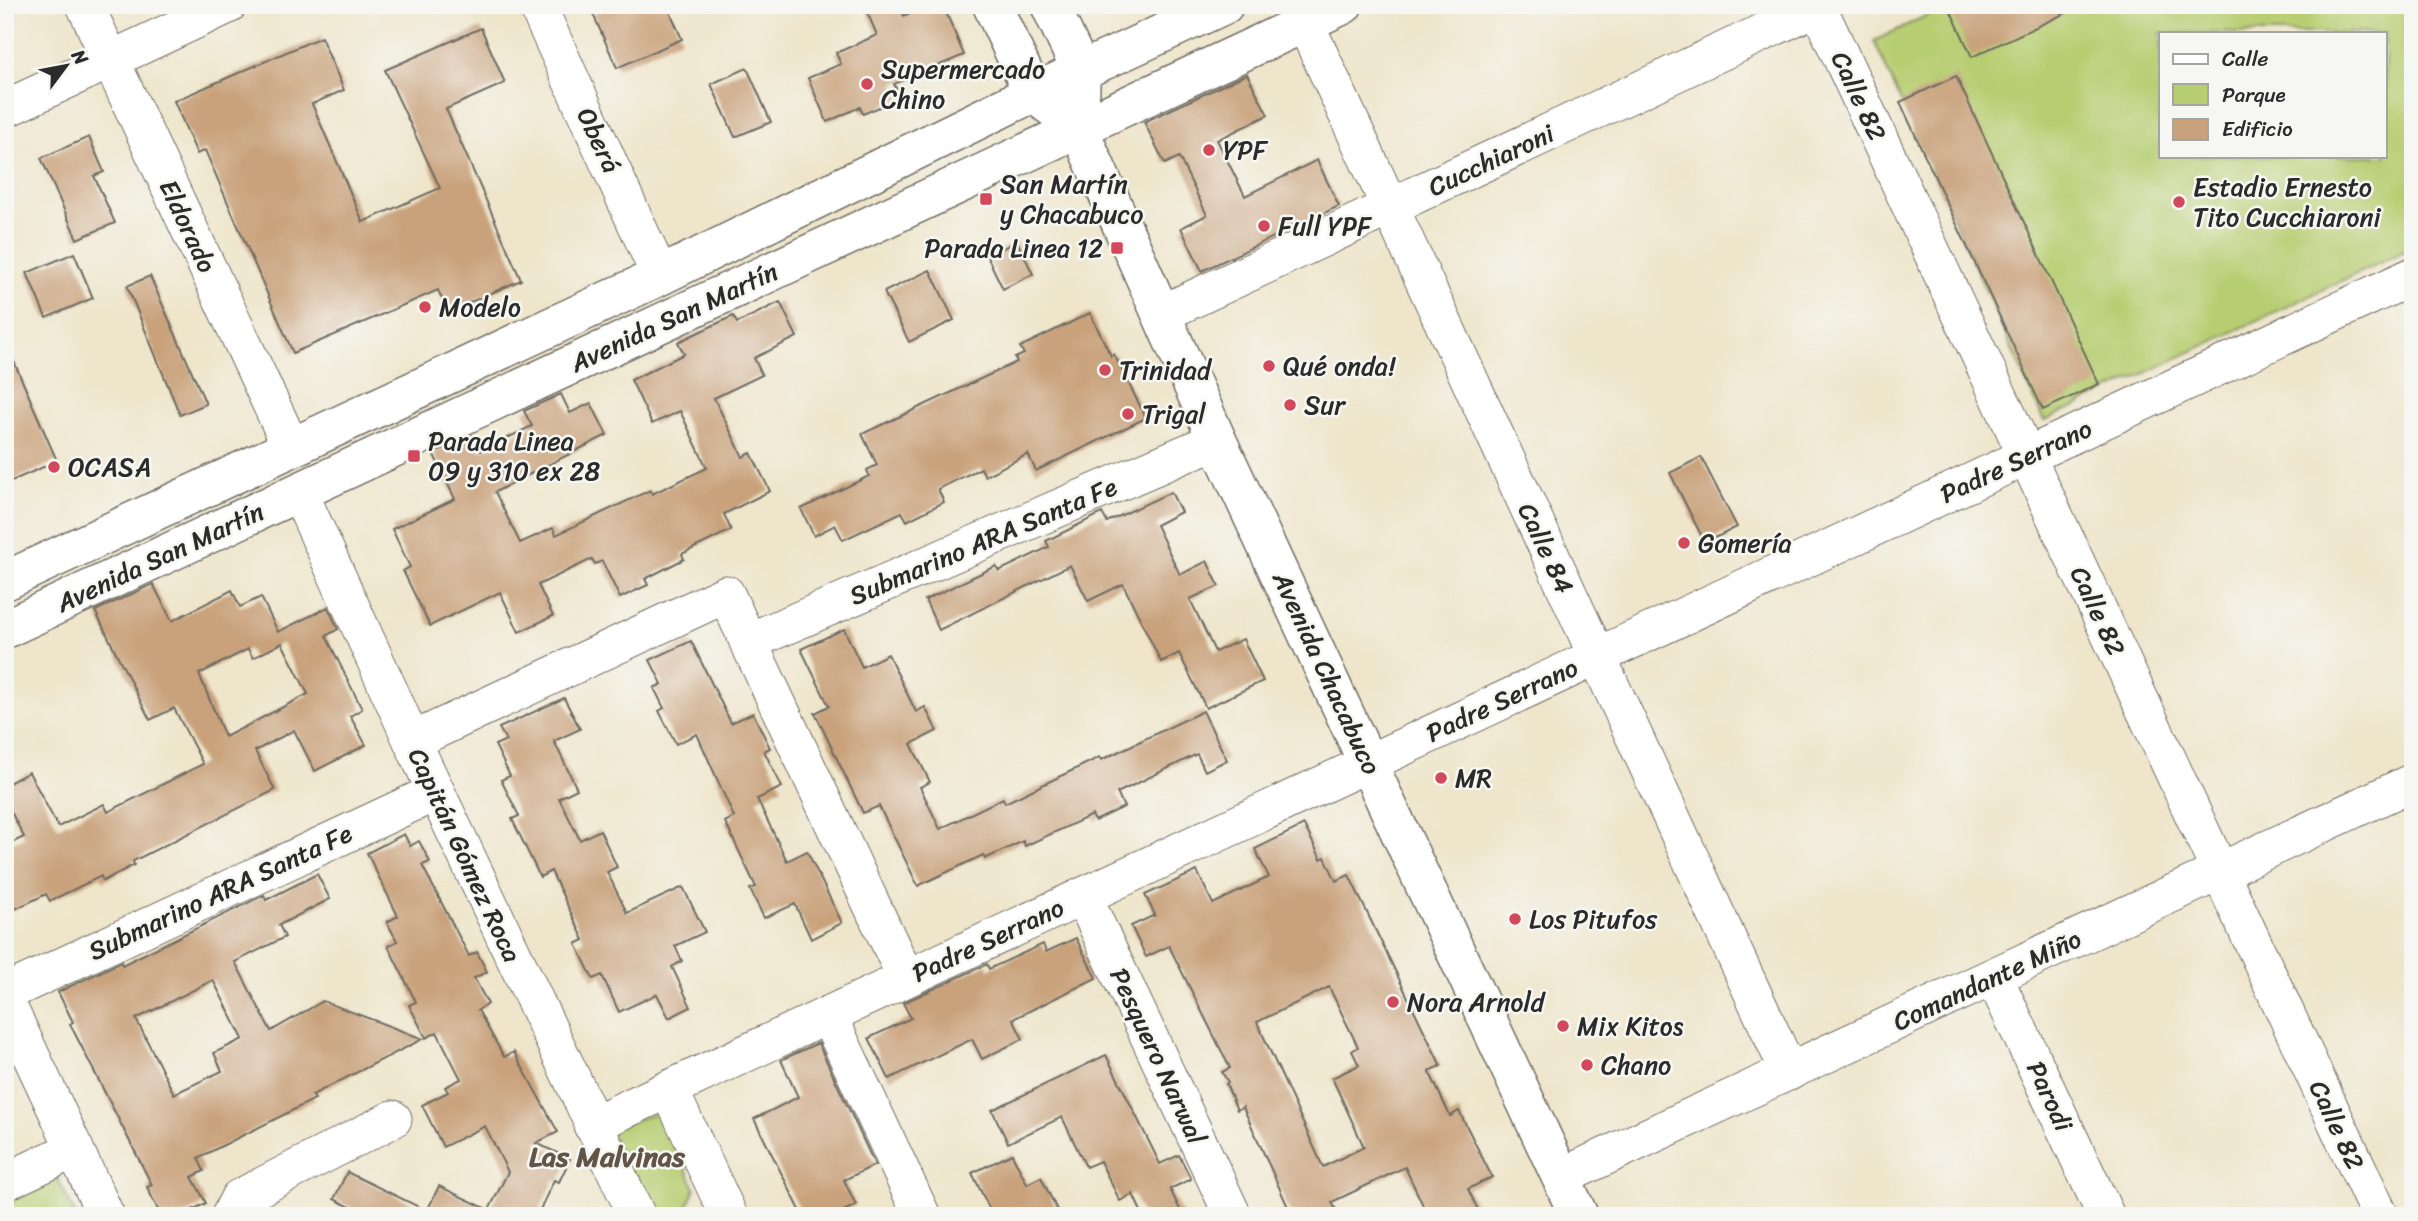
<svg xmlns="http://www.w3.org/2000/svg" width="2418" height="1221" font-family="Sriracha,sans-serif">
  <rect width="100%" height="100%" fill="#f6f6f2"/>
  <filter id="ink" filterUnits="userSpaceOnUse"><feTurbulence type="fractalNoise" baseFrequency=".0143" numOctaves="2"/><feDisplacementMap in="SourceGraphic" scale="14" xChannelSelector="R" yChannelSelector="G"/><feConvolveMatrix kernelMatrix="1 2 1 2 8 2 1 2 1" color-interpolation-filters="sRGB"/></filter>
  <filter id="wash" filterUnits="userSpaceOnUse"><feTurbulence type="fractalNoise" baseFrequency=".00686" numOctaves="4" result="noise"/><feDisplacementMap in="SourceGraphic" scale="28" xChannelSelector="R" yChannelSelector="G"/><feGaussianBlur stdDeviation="1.57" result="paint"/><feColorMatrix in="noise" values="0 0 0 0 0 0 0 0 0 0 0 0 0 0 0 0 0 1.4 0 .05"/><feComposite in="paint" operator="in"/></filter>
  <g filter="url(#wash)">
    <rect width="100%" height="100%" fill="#eee5ca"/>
    <!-- green -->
    <g fill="#b7cd71" stroke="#717c4e" stroke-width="2" fill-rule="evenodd">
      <path d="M1948,5H2413V247L2044,421L1874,41ZM2161,33H2385V156H2161Z"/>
      <path d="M661,1112L695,1189L683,1216H648L609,1128Z"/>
      <path d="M56,1175L76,1216H5V1199Z"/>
    </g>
    <g id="blocks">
      <!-- building -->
      <g fill="#c9a27c" fill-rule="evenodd">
        <path d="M614,5H667L682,39L617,68L593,14Z"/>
        <path d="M864,5H900L904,16L928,5H943L964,55L894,84L901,98L863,114L860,107L827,122L808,78L841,64L836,53L877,35Z"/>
        <path d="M1948,5H2083L1972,57Z"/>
        <path d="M481,28L505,83L446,109L521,280L448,312L438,290L293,353L205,150L197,154L174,101L321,37L344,90L312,104L363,222L440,188L385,70Z"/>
        <path d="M747,68L771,122L735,137L711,84Z"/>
        <path d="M1247,74L1268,115L1217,140L1245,196L1317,160L1339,206L1202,271L1181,228L1207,215L1179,157L1165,164L1144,122Z"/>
        <path d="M1956,76L2099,384L2043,410L1900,102Z"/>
        <path d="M89,137L104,172L94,176L115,223L77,239L41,158Z"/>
        <path d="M1017,241L1033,274L1003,289L987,256Z"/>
        <path d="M74,253L93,298L46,318L27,273Z"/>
        <path d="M930,270L954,320L909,342L884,292Z"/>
        <path d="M150,276L206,404L180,415L127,286Z"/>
        <path d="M780,302L797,337L754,358L762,375L714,398L743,457L751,453L770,491L724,514L731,530L682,554L684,559L645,579L648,585L620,598L602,561L595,564L592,559L538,585L553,616L519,632L500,592L430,626L403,571L410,567L392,529L455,499L433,453L473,435L481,451L532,426L524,411L561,394L570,413L591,403L607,435L495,492L520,543L553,528L556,535L650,490L652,494L707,468L680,411L652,424L631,380L684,354L678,342L733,316L737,323Z"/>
        <path d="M1090,313L1111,356L1114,354L1146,418L1036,471L1028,454L985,476L981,468L938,489L944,502L907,521L902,512L843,540L835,525L814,536L801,509L869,476L867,470L877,465L862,434L1017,362L1015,358L1024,354L1020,347Z"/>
        <path d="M5,341L57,461L5,484Z"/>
        <path d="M1701,457L1737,527L1705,543L1670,473Z"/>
        <path d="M1171,492L1181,512L1156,525L1180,575L1207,561L1219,586L1190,599L1215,652L1243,639L1263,681L1206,708L1179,653L1161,662L1123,584L1088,601L1070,565L939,630L925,600L996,566L999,571L1049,547L1046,541L1102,513L1107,522Z"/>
        <path d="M153,584L172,621L232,590L240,607L261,597L278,632L328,607L338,629L326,636L362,709L350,716L366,745L315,771L294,730L255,751L275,790L133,861L134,865L103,881L101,876L50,901L46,894L5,914V846L24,837L5,800V785L29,772L58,827L104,804L108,812L203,764L174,708L150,720L95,611ZM282,643L308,694L225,737L199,674L248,649L253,658Z"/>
        <path d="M844,629L862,667L888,654L916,712L925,707L937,731L911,744L930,782L920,787L940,829L1003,798L1005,803L1100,757L1101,760L1203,711L1227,760L1205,771L1197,754L1117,793L1124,807L1095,821L1092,815L1025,846L1023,841L985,859L983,855L918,886L879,806L863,813L815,713L829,706L801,649Z"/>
        <path d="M691,641L731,723L753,713L770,748L764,751L782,787L757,799L787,861L807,851L842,923L811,939L795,904L764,918L750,889L756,887L725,822L734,817L697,734L676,744L659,711L664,708L654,688L662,684L650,660Z"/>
        <path d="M564,698L580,729L554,741L577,789L559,798L580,840L600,830L617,867L607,872L627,913L683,887L705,932L675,946L682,961L672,967L691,1007L669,1018L657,994L619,1012L602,975L593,979L576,944L584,940L551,871L540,877L512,819L519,816L501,780L510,776L495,745L506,740L499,728Z"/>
        <path d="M1304,825L1321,859L1325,857L1336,881L1349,875L1441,1066L1429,1071L1450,1116L1459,1111L1492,1177L1468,1189L1481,1216H1428L1405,1167L1332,1202L1339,1216H1292L1243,1107L1237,1110L1226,1084L1228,1082L1222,1072L1230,1068L1169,946L1146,957L1131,926L1155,915L1145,895L1197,871L1213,904L1269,877L1255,849ZM1329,987L1358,1047L1352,1051L1359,1065L1332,1078L1364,1147L1323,1167L1257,1022Z"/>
        <path d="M404,834L410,846L419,841L430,862L422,865L469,956L477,952L487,972L474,978L488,1004L478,1010L504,1057L514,1052L558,1132L536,1143L570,1159L559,1182L554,1180L537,1216H368L334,1199L347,1172L427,1211L439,1186L489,1210L508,1172L485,1126L443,1147L422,1105L448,1092L445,1087L461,1079L437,1032L426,1038L409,1005L416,1002L388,946L397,941L387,922L398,916L367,853Z"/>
        <path d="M317,874L330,899L279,925L285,937L235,962L271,1031L323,1001L423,1039L312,1095L315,1099L198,1158L204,1171L192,1177L206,1203L181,1216H161L147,1187L152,1185L70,1024L73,1022L58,992L121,962L122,965L264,895L266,900ZM213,980L243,1039L214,1053L222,1071L174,1094L136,1019Z"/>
        <path d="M1076,938L1096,978L1013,1019L1023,1039L982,1059L972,1039L889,1079L869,1038L911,1018L903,1003L987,964L989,969L1043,944L1046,952Z"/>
        <path d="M818,1043L875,1165L844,1180L856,1205L833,1216H803L754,1119L798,1097L781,1060Z"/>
        <path d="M1106,1055L1160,1164L1179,1155L1191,1179L1170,1189L1183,1216H1143L1133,1194L1120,1201L1100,1161L1086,1167L1062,1117L1008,1143L992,1110Z"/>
        <path d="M1012,1154L1027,1184L1041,1177L1060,1216H993L972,1173Z"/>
      </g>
    </g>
  </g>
  <g filter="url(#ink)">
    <use href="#blocks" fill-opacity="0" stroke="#6f6c63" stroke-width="2"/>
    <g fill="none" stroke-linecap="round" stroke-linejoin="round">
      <!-- minor casing -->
      <g stroke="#6f6c63" stroke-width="39">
        <g id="minor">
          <path d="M85,5L291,447"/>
          <path d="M537,5L660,276"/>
          <path d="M1817,5L2380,1216"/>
          <path d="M1305,23L1789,1072"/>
          <path d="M5,109L228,5"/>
          <path d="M1161,314L1821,5"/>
          <path d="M299,492L412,741L637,1216"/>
          <path d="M748,642L1217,440"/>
          <path d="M412,741L726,594L906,978"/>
          <path d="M1083,896L1233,1216"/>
          <path d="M1994,977L2106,1216"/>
          <path d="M5,993L436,792"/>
          <path d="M5,1000L106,1216"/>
          <path d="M828,1015L922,1216"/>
          <path d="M669,1089L729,1216"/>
          <path d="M592,1125L2413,276"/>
          <path d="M1561,1177L2413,782"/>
          <path d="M5,1182L75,1149"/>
          <path d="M230,1216L239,1198L393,1119"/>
        </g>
      </g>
      <!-- primary casing -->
      <g stroke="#6f6c63" stroke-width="41">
        <g id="primary">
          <path d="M992,5L1033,93L1053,108"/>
          <path d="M1050,5L1081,71L1079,129L1217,440L1579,1216"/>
          <path d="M5,581L660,276L1033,93L1224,5"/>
          <path d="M5,629L1343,5"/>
        </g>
      </g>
      <!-- minor -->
      <use href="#minor" stroke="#fff" stroke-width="37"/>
      <!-- primary -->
      <use href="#primary" stroke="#fff" stroke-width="38"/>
    </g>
  </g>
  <!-- markers -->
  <g fill="#d1495b" stroke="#f6f6f2" stroke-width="2.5">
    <circle cx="867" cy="84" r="7"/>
    <circle cx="1209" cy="150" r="7"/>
    <rect x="979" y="192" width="14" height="14" rx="3.5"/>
    <circle cx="2179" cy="202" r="7"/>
    <circle cx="1264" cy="226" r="7"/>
    <rect x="1110" y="241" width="14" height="14" rx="3.5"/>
    <circle cx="425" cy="307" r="7"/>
    <circle cx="1269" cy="366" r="7"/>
    <circle cx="1105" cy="370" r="7"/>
    <circle cx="1290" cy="405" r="7"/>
    <circle cx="1128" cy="414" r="7"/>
    <rect x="407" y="449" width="14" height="14" rx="3.5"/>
    <circle cx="54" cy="467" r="7"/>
    <circle cx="1684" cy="543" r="7"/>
    <circle cx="1441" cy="778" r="7"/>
    <circle cx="1515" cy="919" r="7"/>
    <circle cx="1393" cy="1002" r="7"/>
    <circle cx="1563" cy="1026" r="7"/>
    <circle cx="1587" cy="1065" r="7"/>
  </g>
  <g text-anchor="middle" stroke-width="5" stroke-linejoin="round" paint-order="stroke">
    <!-- poi labels -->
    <g font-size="26" fill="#2b2b2b" stroke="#f6f6f2" text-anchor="start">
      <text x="881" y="78">Supermercado<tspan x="881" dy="30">Chino</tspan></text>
      <text x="1223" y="159">YPF</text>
      <text x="1000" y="193">San Martín<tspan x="1000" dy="30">y Chacabuco</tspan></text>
      <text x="2193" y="196">Estadio Ernesto<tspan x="2193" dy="30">Tito Cucchiaroni</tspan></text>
      <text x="1278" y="235">Full YPF</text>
      <text x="1103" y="257" text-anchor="end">Parada Linea 12</text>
      <text x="439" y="316">Modelo</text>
      <text x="1283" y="375">Qué onda!</text>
      <text x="1119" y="379">Trinidad</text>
      <text x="1304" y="414">Sur</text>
      <text x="1142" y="423">Trigal</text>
      <text x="428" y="450">Parada Linea<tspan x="428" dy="30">09 y 310 ex 28</tspan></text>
      <text x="68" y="476">OCASA</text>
      <text x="1698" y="552">Gomería</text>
      <text x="1455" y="787">MR</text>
      <text x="1529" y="928">Los Pitufos</text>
      <text x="1407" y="1011">Nora Arnold</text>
      <text x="1577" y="1035">Mix Kitos</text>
      <text x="1601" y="1074">Chano</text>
    </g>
    <!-- street labels -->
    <g font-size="26" fill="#2b2b2b" stroke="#f6f6f2">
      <text transform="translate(1859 96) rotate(65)" y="9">Calle 82</text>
      <text transform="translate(599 140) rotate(65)" y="9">Oberá</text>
      <text transform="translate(1491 160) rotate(-25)" y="9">Cucchiaroni</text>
      <text transform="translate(188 226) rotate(65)" y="9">Eldorado</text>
      <text transform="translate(674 317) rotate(-25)" y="9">Avenida San Martín</text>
      <text transform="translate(2016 461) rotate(-25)" y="9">Padre Serrano</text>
      <text transform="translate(983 541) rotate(-23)" y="9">Submarino ARA Santa Fe</text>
      <text transform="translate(1546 548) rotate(65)" y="9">Calle 84</text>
      <text transform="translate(160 557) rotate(-25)" y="9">Avenida San Martín</text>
      <text transform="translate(2098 611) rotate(65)" y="9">Calle 82</text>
      <text transform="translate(1327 673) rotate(65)" y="9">Avenida Chacabuco</text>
      <text transform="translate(1502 700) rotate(-25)" y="9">Padre Serrano</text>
      <text transform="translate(465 855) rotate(65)" y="9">Capitán Gómez Roca</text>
      <text transform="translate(220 892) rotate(-25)" y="9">Submarino ARA Santa Fe</text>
      <text transform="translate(988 940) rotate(-25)" y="9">Padre Serrano</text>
      <text transform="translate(1987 980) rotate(-25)" y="9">Comandante Miño</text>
      <text transform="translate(1158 1056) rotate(65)" y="9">Pesquero Narwal</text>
      <text transform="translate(2050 1096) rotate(65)" y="9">Parodi</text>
      <text transform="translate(2337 1125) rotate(65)" y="9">Calle 82</text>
    </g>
    <!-- neighbourhood labels -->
    <g font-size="28" font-weight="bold" fill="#625547" stroke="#f6f6f2">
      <text x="607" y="1166">Las Malvinas</text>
    </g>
  </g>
  <!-- margin -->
  <rect width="2418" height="1221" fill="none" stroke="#f6f6f2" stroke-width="28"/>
  <!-- legend -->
  <rect x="2159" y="32" width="228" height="126" fill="#f6f6f2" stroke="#a5a5a2" stroke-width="2"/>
  <rect x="2173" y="54" width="35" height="10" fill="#ffffff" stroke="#a5a5a2" stroke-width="2"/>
  <text x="2222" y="66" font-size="21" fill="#2b2b2b">Calle</text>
  <rect x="2173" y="84" width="35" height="21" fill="#b7cd71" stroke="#a5a5a2" stroke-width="2"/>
  <text x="2222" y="102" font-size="21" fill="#2b2b2b">Parque</text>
  <rect x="2173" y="119" width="35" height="21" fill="#c9a27c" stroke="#a5a5a2" stroke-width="2"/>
  <text x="2222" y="136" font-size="21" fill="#2b2b2b">Edificio</text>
  <!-- north arrow -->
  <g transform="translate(66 66) rotate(58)" stroke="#f6f6f2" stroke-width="5" paint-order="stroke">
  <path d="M0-5L12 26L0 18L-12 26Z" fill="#2b2b2b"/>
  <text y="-10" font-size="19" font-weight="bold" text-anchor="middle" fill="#2b2b2b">N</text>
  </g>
</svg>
